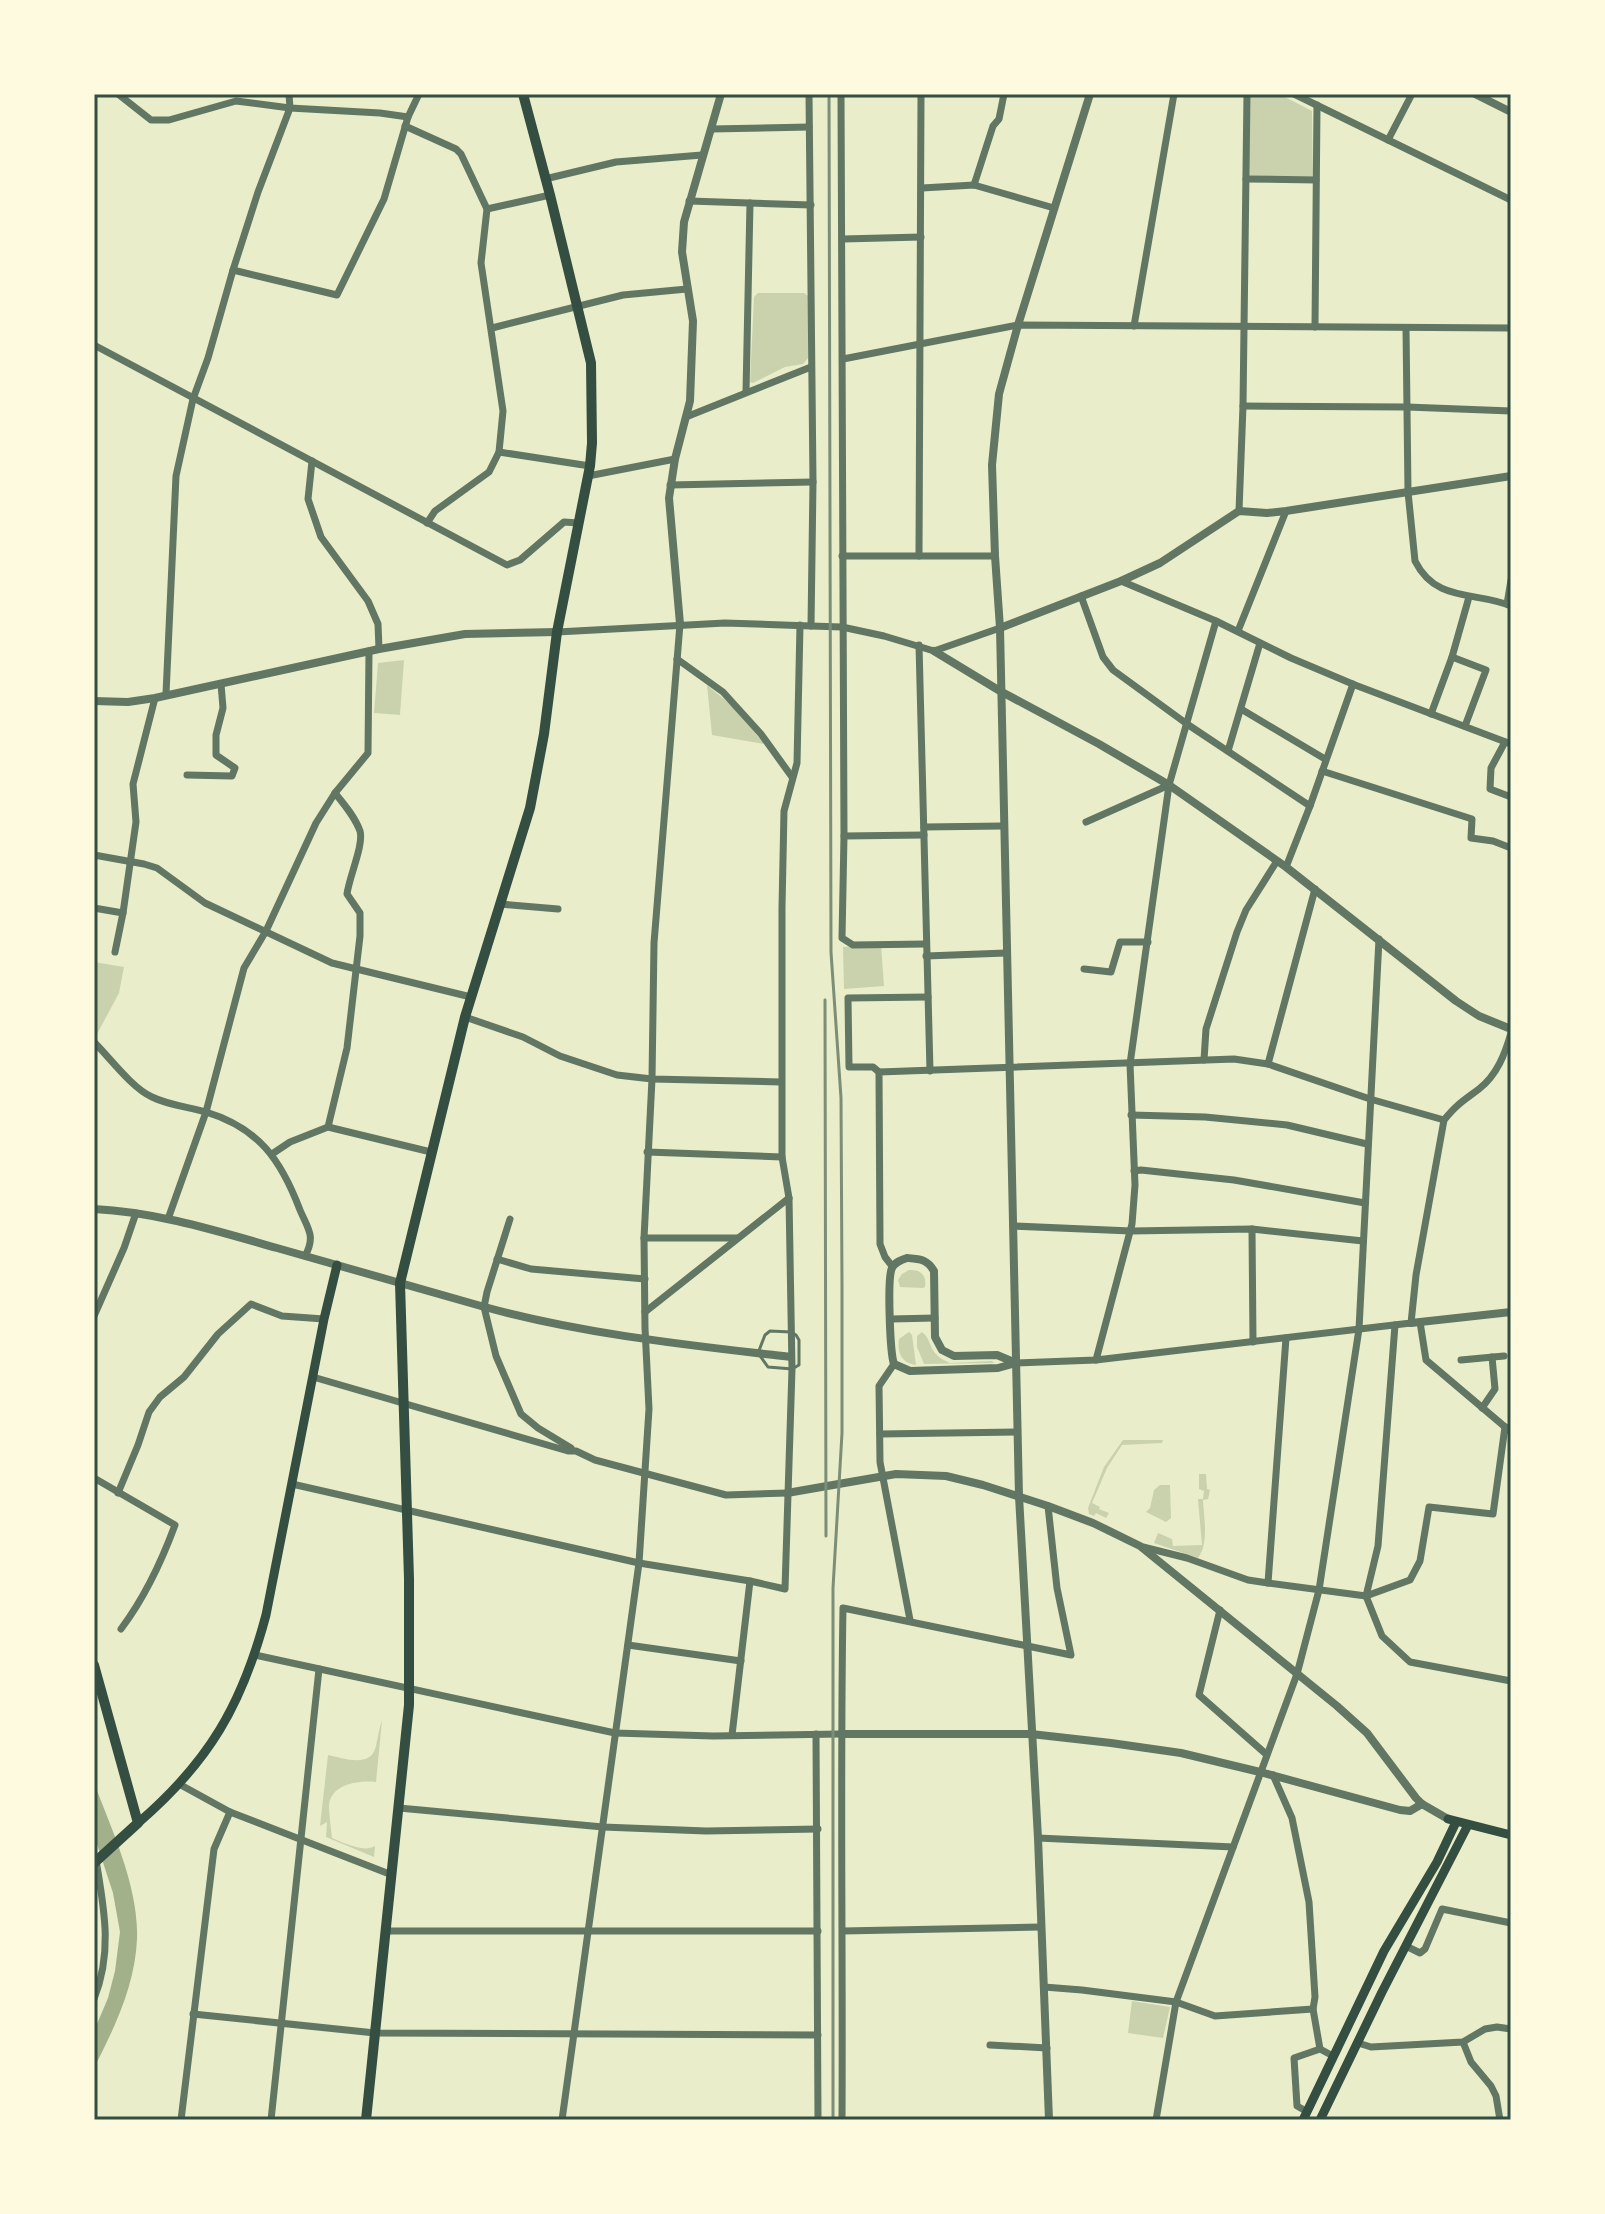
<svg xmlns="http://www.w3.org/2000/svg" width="1605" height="2214" font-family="'Fira Sans Condensed',sans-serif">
  <rect width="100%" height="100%" fill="#e9edc9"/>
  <!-- green -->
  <g fill="#cad2ad">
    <path d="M1249,94H1279L1312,111L1313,178L1248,176Z"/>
    <path d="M758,293H804L808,296V358L803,364L785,367L753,383L750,382L754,297Z"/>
    <path d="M404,660L400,715L374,713L378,663Z"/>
    <path d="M707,685L737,710L764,744L712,735Z"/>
    <path d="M881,945L884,986L844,989L843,947Z"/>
    <path d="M94,962L124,967L119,993L97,1034L94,1032Z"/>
    <path d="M909,1270C920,1269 927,1275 925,1287L923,1288L900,1287L898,1280L902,1274Z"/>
    <path d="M909,1332L912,1335L916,1365C901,1363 897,1352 899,1339Z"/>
    <path d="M922,1332C934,1341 926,1353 950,1363L992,1361L994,1363L924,1364L917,1347V1336Z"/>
    <path d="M1123,1440H1163L1162,1443L1122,1445L1107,1468L1092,1503L1100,1507L1099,1509L1109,1513L1106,1518L1096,1513L1094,1516L1089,1514L1088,1508L1104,1467Z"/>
    <path d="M1199,1474H1206L1207,1489L1210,1490L1208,1499L1203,1500C1204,1519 1209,1543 1198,1558L1154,1543L1158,1533L1172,1539L1173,1546L1202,1545L1198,1499H1203L1204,1491L1199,1489Z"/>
    <path d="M1160,1485H1170L1171,1518L1166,1522L1146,1512L1150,1508L1154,1490Z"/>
    <path d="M382,1720L376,1782C359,1780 331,1784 329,1805C329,1815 331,1828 332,1838C344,1843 364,1853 375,1846L374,1857L326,1837L327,1822L320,1826L328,1755C343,1758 371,1769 376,1746C378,1737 379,1729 382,1720Z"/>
    <path d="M1132,2001L1170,2007L1163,2038L1128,2033Z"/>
  </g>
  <!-- water -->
  <path fill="#a3b18a" d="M94,1783C112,1830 139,1888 137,1939C135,1985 115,2027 94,2068V2031L108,1998L115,1971L120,1932L113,1893L94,1835Z"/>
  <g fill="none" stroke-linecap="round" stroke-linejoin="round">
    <!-- service -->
    <path stroke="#617663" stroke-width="3" d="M770,1331L791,1332L796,1335L799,1340V1365L792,1369L768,1367L758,1353L765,1335Z"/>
    <!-- minor -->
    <g stroke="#617663" stroke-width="7">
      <path d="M118,94L151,120H169L236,101L290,108L380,113L408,117"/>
      <path d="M809,94L813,482L811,626"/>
      <path d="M841,94L844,836L842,938L853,945L926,944"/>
      <path d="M1294,94L1511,200"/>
      <path d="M405,126L456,149L461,154L487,209L481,263L503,411L499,452L489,472L435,511L427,523"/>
      <path d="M711,129L809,127"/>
      <path d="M1388,140L1412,94"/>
      <path d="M545,179L616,162L702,155"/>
      <path d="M1246,179L1316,180"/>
      <path d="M974,185L993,126L999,119L1004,94"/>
      <path d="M922,188L974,185L1054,208"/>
      <path d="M689,201L811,205"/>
      <path d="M487,209L550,195"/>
      <path d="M843,239L921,237"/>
      <path d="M233,270L337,295L384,199L408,117L419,94"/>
      <path d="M1134,326L1174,94"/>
      <path d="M1315,327L1317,105"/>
      <path d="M492,328L623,295L687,289"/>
      <path d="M1406,328L1408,492L1415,561C1436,603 1475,591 1511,606"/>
      <path d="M94,345L507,565L520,560L564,522L579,523"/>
      <path d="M843,359L1018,325L1511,328"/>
      <path d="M746,392L750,203"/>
      <path d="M1243,406L1407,407L1511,411"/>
      <path d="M686,417L811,367"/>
      <path d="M499,452L590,466"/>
      <path d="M312,461L308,499L321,537L368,601L378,624L379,649"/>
      <path d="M588,476L675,459"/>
      <path d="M670,485L813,482"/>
      <path d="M1239,511L1243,406L1247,94"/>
      <path d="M842,556H995"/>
      <path d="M919,556L921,94"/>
      <path d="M1121,581L1216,621L1291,658L1355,685L1511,744"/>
      <path d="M1081,596L1103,657L1113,670L1187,724L1310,806"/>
      <path d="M1507,604L1511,580"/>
      <path d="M1238,631L1286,511"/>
      <path d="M557,632L725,623L811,626L842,627L884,636L934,651L1000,628"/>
      <path d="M919,645L930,1071"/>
      <path d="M1452,657L1486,670L1465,726"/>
      <path d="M677,659L723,692L761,734L792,777"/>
      <path d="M166,694L176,476L193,399L208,358L233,270L258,192L290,108L289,94"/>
      <path d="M1241,709L1325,759"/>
      <path d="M1431,714L1452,657L1469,597"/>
      <path d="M1505,742L1491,768L1490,789L1511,797"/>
      <path d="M1228,751L1260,643"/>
      <path d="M1322,771L1472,819L1471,838L1493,841L1511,848"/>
      <path d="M187,775L232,776L235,768L216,755V735L223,708L221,684"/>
      <path d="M1086,822L1169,785"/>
      <path d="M924,827L1003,826"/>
      <path d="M844,836L924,835"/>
      <path d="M94,855L144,864L157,868L205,903L332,963L471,997"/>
      <path d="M1286,867L1310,806L1353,684"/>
      <path d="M500,904L558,909"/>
      <path d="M94,908L123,913"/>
      <path d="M115,952L123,913L136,822L133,784L155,698"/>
      <path d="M926,956L1006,953"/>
      <path d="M1084,969L1111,972L1120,942H1148"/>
      <path d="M465,1017L523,1037L560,1056L617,1075L652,1079L781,1082"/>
      <path d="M94,1042C110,1058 132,1088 152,1097C168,1105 188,1107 206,1112C259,1128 281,1160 300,1210C308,1229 316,1236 305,1256"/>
      <path d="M1204,1060L1206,1029L1237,932L1246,910L1277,861"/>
      <path d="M1268,1064L1315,889"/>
      <path d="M879,1072L873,1067H849L848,998L928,997"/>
      <path d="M1131,1115L1205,1117L1287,1125L1367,1144"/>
      <path d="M328,1127L347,1048L360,936V913L347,894C349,877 364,845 360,831C355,817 344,804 335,793"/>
      <path d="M647,1152L782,1157"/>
      <path d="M272,1154L290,1142L328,1127L431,1152"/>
      <path d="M1134,1171L1141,1170L1234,1180L1365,1203"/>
      <path d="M168,1219L206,1112L244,968L266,931L316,823L335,793L368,753L369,651"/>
      <path d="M510,1219L487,1292L484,1307L496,1356L521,1414L538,1428L571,1448"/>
      <path d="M1013,1226L1131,1231L1252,1229L1363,1241"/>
      <path d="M1252,1229L1253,1342"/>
      <path d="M644,1238H737"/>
      <path d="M497,1259L531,1269L645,1279"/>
      <path d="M892,1266L885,1257L880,1244L879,1072L1234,1059L1268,1064L1370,1099L1444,1120"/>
      <path d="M645,1312L789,1198"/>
      <path d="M94,1316L124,1248L136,1213"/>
      <path d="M891,1319L935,1318"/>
      <path d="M1420,1322L1426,1360L1511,1432"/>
      <path d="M1395,1325L1378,1546L1366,1596L1382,1636L1410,1662L1511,1681"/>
      <path d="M1286,1338L1268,1583L1366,1596L1410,1580L1420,1561L1429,1507L1493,1514L1505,1427"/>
      <path d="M1096,1360L1132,1224L1135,1185L1130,1064L1169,785L1216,621"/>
      <path d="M1461,1360L1504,1356"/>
      <path d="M1016,1363L1096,1360L1411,1323L1416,1275L1444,1120C1457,1104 1463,1101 1479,1089C1497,1075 1505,1054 1511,1033"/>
      <path d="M894,1364L879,1386L880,1462L910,1620"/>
      <path d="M313,1377L568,1451H576L595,1460L726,1495L787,1493"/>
      <path d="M1482,1408L1495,1389L1492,1357"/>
      <path d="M880,1434L1017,1432"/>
      <path d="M94,1478L175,1525C161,1563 145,1597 121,1629"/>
      <path d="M292,1484L639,1563L750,1581L785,1589L792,1369L789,1198L782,1157V907L784,811L797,763L800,625"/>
      <path d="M118,1493L138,1445L149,1412L160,1397L184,1377L218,1334L251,1304L282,1316L324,1319"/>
      <path d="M1143,1547L1187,1558L1248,1580L1268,1583"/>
      <path d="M1220,1610L1199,1695L1266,1754"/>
      <path d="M628,1645L741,1661"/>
      <path d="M255,1655L615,1733L713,1736L841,1734"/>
      <path d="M816,1734L818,2120"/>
      <path d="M732,1735L750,1581"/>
      <path d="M1273,1775L1292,1818L1309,1902L1315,1997L1313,2009L1320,2049"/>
      <path d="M179,1784L230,1812L392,1875"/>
      <path d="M399,1808L603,1827L706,1831L818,1829"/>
      <path d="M1038,1838L1233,1847"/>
      <path d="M386,1931H818"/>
      <path d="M843,1931L1041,1927"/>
      <path d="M1406,1946L1420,1953L1425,1949L1442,1909L1511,1923"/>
      <path d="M1044,1987L1082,1990L1176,2002L1215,2016L1313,2009"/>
      <path d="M94,1999C113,1951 104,1909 96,1860"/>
      <path d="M193,2014L375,2033L818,2035"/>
      <path d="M1463,2042L1471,2062L1491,2086L1496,2096L1500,2120"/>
      <path d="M1358,2043L1371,2047L1463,2042L1485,2029L1497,2027L1511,2029"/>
      <path d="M990,2045L1047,2048"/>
      <path d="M1306,2111L1297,2106L1294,2058L1320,2049L1333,2056"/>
      <path d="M181,2120L214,1849L230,1812"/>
      <path d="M271,2120L319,1669"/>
      <path d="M562,2120L639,1563L649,1409L645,1328L644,1238L652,1079L654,943L680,624"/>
      <path d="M842,2120C843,1949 840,1778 843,1608L1071,1655L1057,1588L1048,1506"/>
      <path d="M1156,2120L1176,2002L1297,1674L1319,1590L1359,1329L1379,939"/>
    </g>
    <!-- tertiary -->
    <g stroke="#617663" stroke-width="8">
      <path d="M1475,94L1511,112"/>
      <path d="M680,624L669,498L675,459L690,401L693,321L682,252L684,222L721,94"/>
      <path d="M1000,628L1121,581L1160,563L1239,511L1267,513L1286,511L1511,476"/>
      <path d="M934,651L1000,691L1099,744L1169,785L1286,867L1456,1001L1479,1016L1511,1029"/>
      <path d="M94,701L128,702L155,698L379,649L465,634L557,632"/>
      <path d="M94,1209C157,1212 217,1231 277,1248C345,1268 413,1287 481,1306C582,1334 687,1345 791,1357"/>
      <path d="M907,1258C920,1259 927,1259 934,1271L935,1337L942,1350L954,1356L997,1355L1016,1363L998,1368L910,1371L894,1364C890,1353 887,1278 892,1268C895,1262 901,1260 907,1258Z"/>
      <path d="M1411,1323L1511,1312"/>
      <path d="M787,1493L896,1474L946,1476L983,1485L1048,1506L1093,1523L1140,1546L1337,1706L1367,1733L1416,1798L1422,1804L1448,1819"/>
      <path d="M841,1734H1031L1111,1743L1181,1753L1260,1772L1400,1810L1410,1811L1422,1804"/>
      <path d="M1049,2120L1038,1838L1019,1496L1000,628L995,556L992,465L999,394L1018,325L1090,94"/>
    </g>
    <!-- secondary -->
    <g stroke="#344e41" stroke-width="9">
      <path d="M1448,1819L1511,1835"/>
      <path d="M138,1823C209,1762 242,1705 266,1615L324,1319L337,1265"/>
      <path d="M1303,2120L1384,1951L1437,1862L1456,1822"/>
      <path d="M1320,2120L1382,1992L1468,1825"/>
    </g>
    <!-- primary -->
    <g stroke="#344e41" stroke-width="10">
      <path d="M94,1665L138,1823L94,1863"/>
      <path d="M366,2120L409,1705V1579L400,1283L465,1017L530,808L544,734L557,632L590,466L592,443L591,363L550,195L523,94"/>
    </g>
    <!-- rail -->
    <g stroke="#7c8e77" stroke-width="3">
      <path d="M829,94L831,952L841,1098L842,1285V1433L833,1588V2120"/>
      <path d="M825,1000L826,1536"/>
    </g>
  </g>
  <!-- border -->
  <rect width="1605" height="2214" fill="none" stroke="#fefae0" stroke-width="192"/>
  <rect x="96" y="96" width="1413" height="2022" fill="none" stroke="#344e41" stroke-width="3"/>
</svg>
